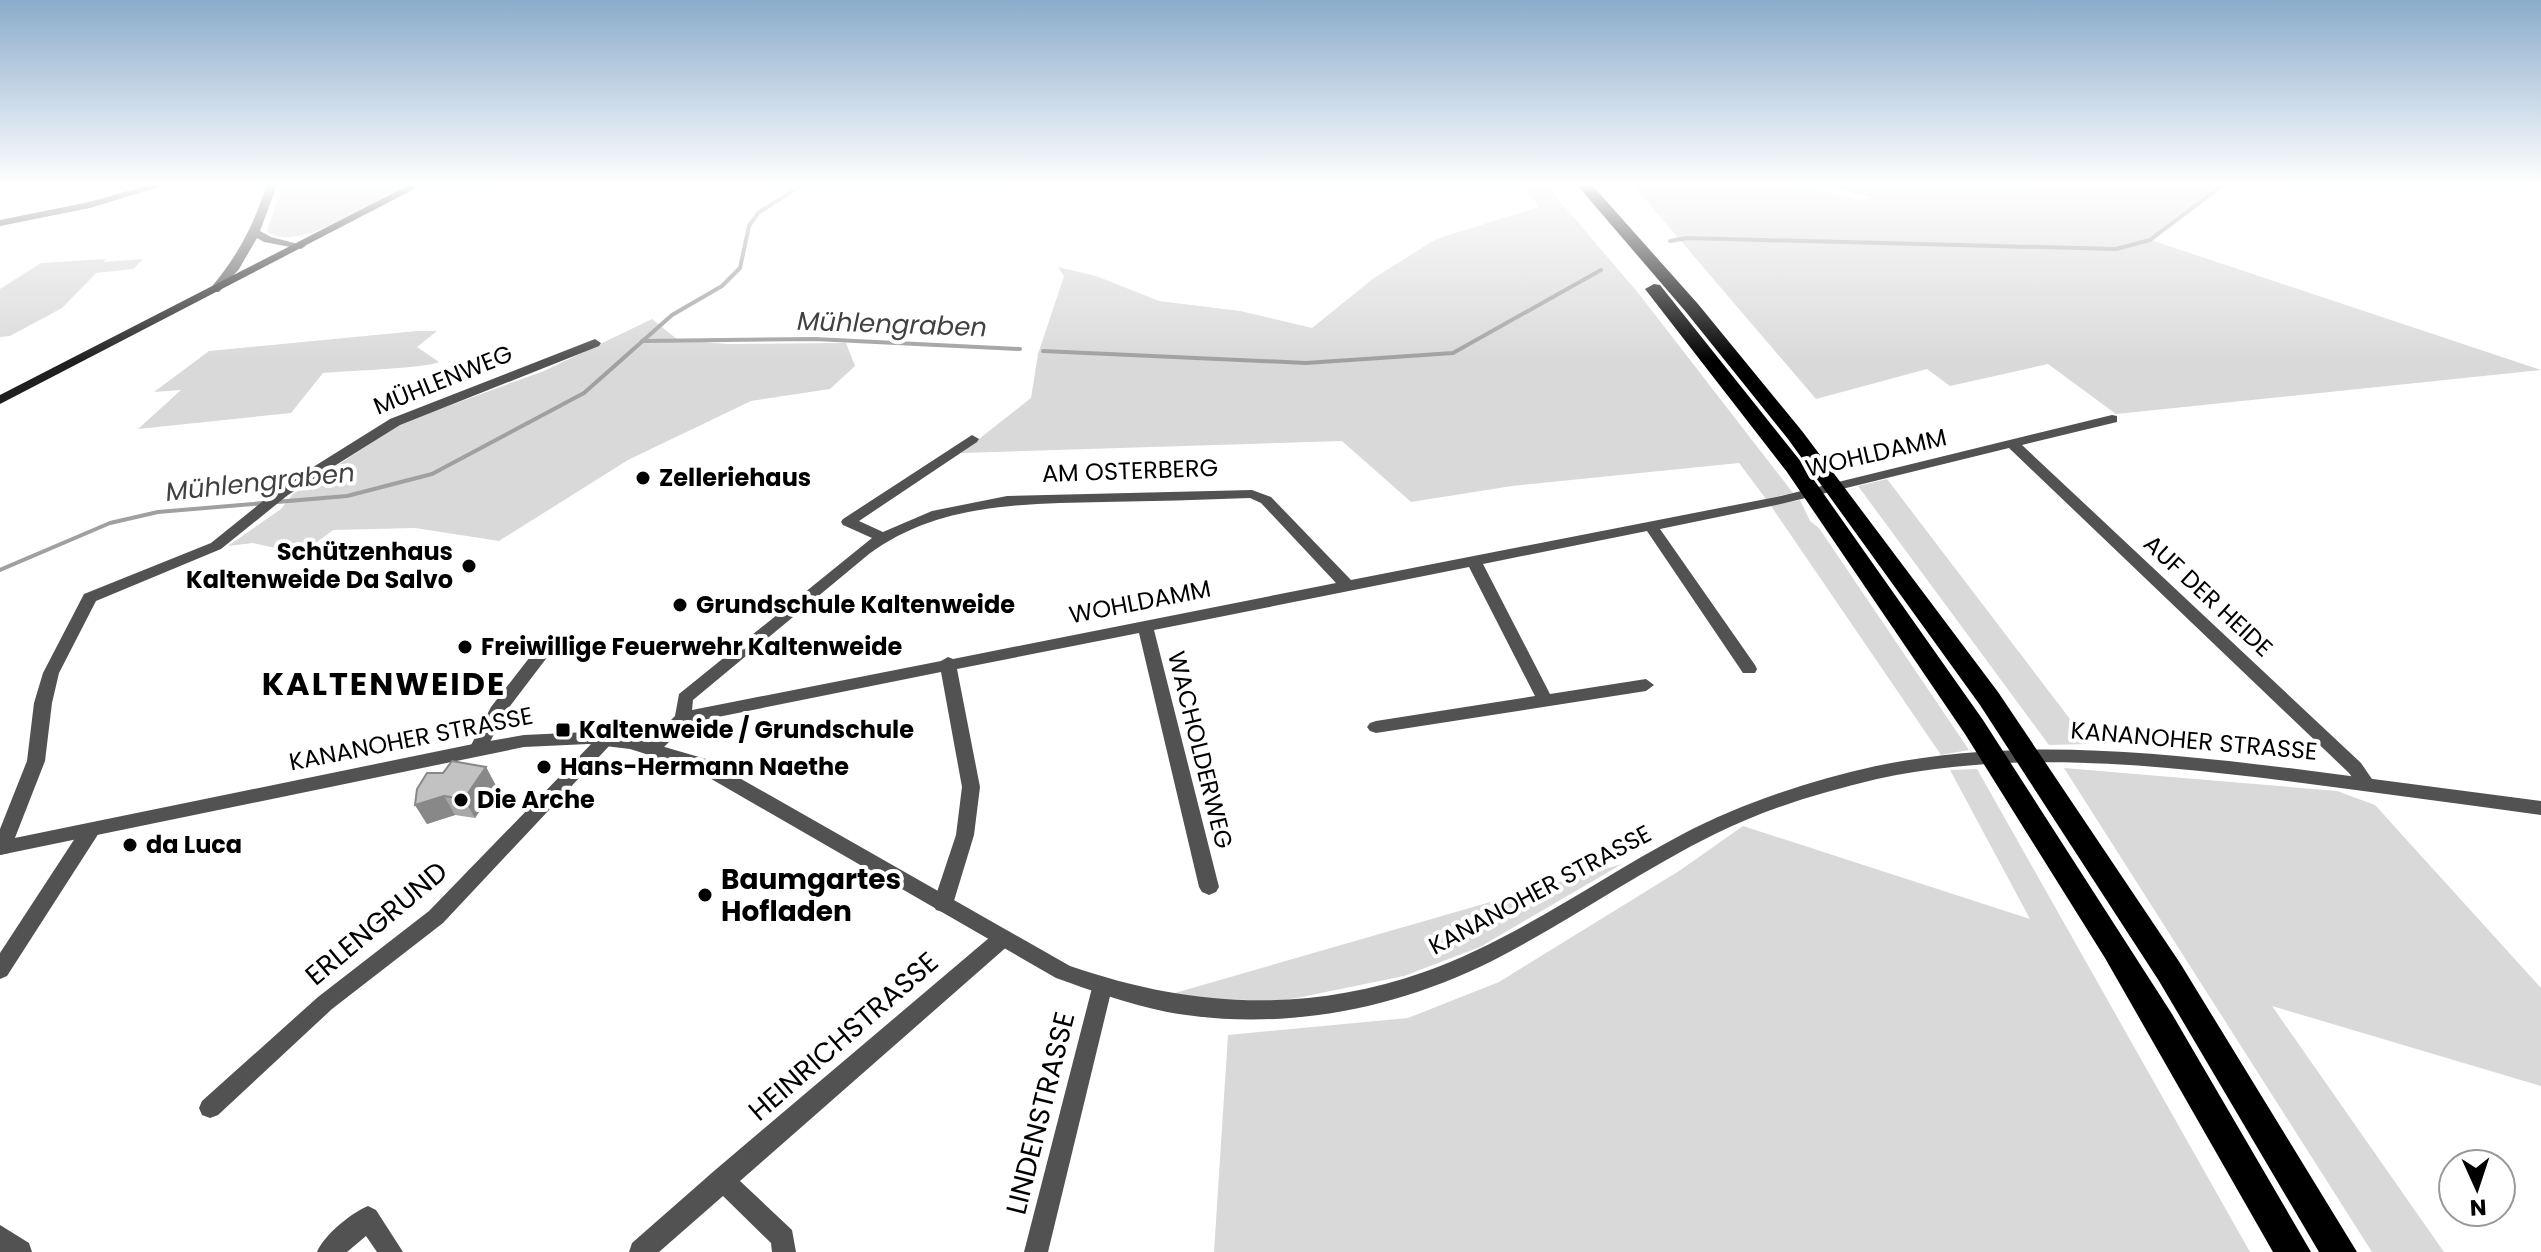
<svg xmlns="http://www.w3.org/2000/svg" width="2541" height="1252" font-family="Poppins,sans-serif">
  <rect width="100%" height="100%" fill="#fff"/>
  <!-- green -->
  <g fill="#d9d9d9">
    <path d="M283,185H407C379,199 294,256 267,231Z"/>
    <path d="M1523,185H1546L1639,294L1793,493L1766,499L1739,463L1512,486L1411,502L1342,441L961,453L1031,398L1038,354L1064,276L1058,267L1096,276L1159,301L1240,311L1312,328L1374,278L1436,239L1539,207Z"/>
    <path d="M1633,185H1797L1859,200L1870,197L1821,185H1953L1958,189L1994,185H2223L2151,240L2541,370L2116,414L2048,364L1950,386L1927,369L1816,399Z"/>
    <path d="M105,259L104,262L143,259L133,269L96,273L62,308L10,336L0,337V289L41,263Z"/>
    <path d="M652,319L678,340L727,344L846,343L855,366L830,389L751,401L628,460L499,541L415,528L333,530L301,554L253,543L228,546L281,509L293,494L404,422L544,371Z"/>
    <path d="M417,331H437L417,347L439,362C429,368 343,371 323,373L291,413L138,429L181,390L154,392L209,351Z"/>
    <path d="M1887,479L2089,744L2049,745L1858,486Z"/>
    <path d="M1800,500L1810,521L1819,528L1969,750L1941,755L1771,506Z"/>
    <path d="M2064,768L2337,791L2375,805L2541,988V1086L2272,1006L2444,1252H2372Z"/>
    <path d="M1977,769L2250,1252H1214L1228,1035L1408,1018L1499,982L1679,871L1743,826L2030,919L1950,770Z"/>
    <path d="M1622,864L1480,947L1404,976L1282,1001L1161,997Z"/>
  </g>
  <g fill="none" stroke-linecap="round" stroke-linejoin="round">
    <!-- stream -->
    <g stroke="#a0a0a0" stroke-width="4">
      <path d="M1670,241L1687,238L2116,249L2150,240L2223,185"/>
      <path d="M642,341L815,339L1020,349"/>
      <path d="M1043,351L1306,363L1453,353L1601,270"/>
      <path d="M0,570L110,523L158,512L347,496L432,474L584,393L672,315L722,286L740,268L749,226L758,213L802,185"/>
    </g>
    <!-- minor -->
    <g fill="#525252" fill-rule="evenodd">
      <path d="M149,185H166L90,208L0,226V220L89,202Z"/>
      <path d="M595,339L601,343L599,346L400,425L288,495L221,549L96,601L59,673L52,703L45,761L11,848L9,853L0,855V829L27,761L34,703L43,673L84,594L211,543L278,489L390,419Z"/>
      <path d="M2112,415L2117,416V422L2022,445L2361,763L2376,785L2373,790H2361L2349,773L2009,448L1781,504L1660,529L1755,665L1757,669L1755,673H1743L1647,531L1483,564L1550,694L1646,679L1654,685L1646,691L1376,733L1370,731L1367,727L1370,723L1376,721L1535,696L1469,567L1154,630L1219,887L1216,892L1209,895L1202,892L1199,887L1139,633L957,669L980,787L974,835L953,904L950,910L943,912L936,910L933,904L956,835L962,787L941,672L688,723L657,754H645L642,749L675,716L679,694L872,538L843,525L841,522L843,519L972,435L979,439L977,442L859,521L883,532L932,511L1007,496L1252,490L1271,497L1351,580L1781,496ZM1250,498L1261,503L1336,583L953,659L948,657L941,661L692,710L693,700L869,554C938,503 1022,504 1103,502C1152,501 1201,500 1250,498Z"/>
      <path d="M553,634L561,639L504,714L484,754H472L469,749L491,707L547,635Z"/>
      <path d="M605,734L611,736L614,740L611,744L443,923L332,1009L218,1115L210,1118L202,1115L199,1108L202,1101L318,997L429,911L599,736Z"/>
      <path d="M90,824L97,826L99,831L97,836L7,976L0,979V953L83,826Z"/>
      <path d="M1003,930L1010,932L1013,938L1010,944L740,1181L792,1230L796,1252H772L771,1243L723,1196L659,1252H629L632,1243L714,1171L996,932Z"/>
      <path d="M1102,979L1109,982L1112,988L1048,1252H1024L1092,988L1095,982Z"/>
      <path d="M368,1206L376,1210L403,1252H377L366,1236L347,1252H317C324,1235 351,1213 368,1206Z"/>
      <path d="M0,1225L29,1243L32,1252H0Z"/>
    </g>
    <!-- tertiary -->
    <g fill="#525252" fill-rule="evenodd">
      <path d="M267,185H277L260,231L271,237L306,246L301,249L264,242L257,238L239,269L219,292H211L209,290C239,254 251,230 267,185Z"/>
      <path d="M588,732L630,737L706,759L1070,966C1189,1007 1304,1014 1424,972C1515,940 1596,880 1681,835C1742,803 1809,781 1876,766C2012,737 2153,752 2289,768C2373,779 2457,790 2541,801V815C2456,803 2371,792 2287,781C2151,764 2011,750 1877,779C1821,792 1766,809 1715,834C1638,872 1568,922 1492,961C1392,1011 1278,1032 1167,1012C1129,1004 1092,991 1056,978L694,769L630,749L588,744L524,747L0,855V841L478,743L524,735Z"/>
    </g>
    <!-- secondary -->
    <path fill="#1f1f1f" fill-rule="evenodd" d="M409,185H422L0,404V395Z"/>
    <!-- motorway -->
    <g fill="#000" fill-rule="evenodd">
      <path d="M1577,185H1592L1698,304L1802,431L1998,692L2180,963L2357,1252H2319L2159,981L1980,705L1788,439L1686,312Z"/>
      <path d="M1654,284L1660,285L1802,463L1983,720L2172,1014L2311,1252H2273L2105,958L1965,734L1787,472L1645,289Z"/>
    </g>
  </g>
  <!-- wall -->
  <path fill="#a7a7a7" d="M486,767L496,786L475,818L455,815L427,824L415,805L443,773Z"/>
  <!-- shaded-wall -->
  <g fill="#888">
    <path d="M486,767L496,786L475,818L464,799Z"/>
    <path d="M444,796L455,815L427,824L415,805Z"/>
  </g>
  <!-- building -->
  <path fill="#c2c2c2" stroke="#888" stroke-width="2" d="M452,761L486,767L464,799L444,796L415,805L417,789L427,773H443Z"/>
  <!-- sky -->
  <linearGradient id="sky" x2="0" y2="1"><stop stop-color="#8baccb"/><stop offset="0.51" stop-color="#fff"/><stop offset="1" stop-color="#fff" stop-opacity="0"/></linearGradient>
  <rect width="2541" height="361" fill="url(#sky)"/>
  <!-- markers -->
  <g fill="#000" stroke="#fff" stroke-width="3">
    <circle cx="643" cy="478" r="8"/>
    <circle cx="469" cy="566" r="8"/>
    <circle cx="680" cy="605" r="8"/>
    <circle cx="465" cy="647" r="8"/>
    <rect x="555" y="722" width="16" height="16" rx="4"/>
    <circle cx="544" cy="767" r="8"/>
    <circle cx="461" cy="800" r="8"/>
    <circle cx="130" cy="845" r="8"/>
    <circle cx="705" cy="895" r="8"/>
  </g>
  <g text-anchor="middle" stroke-width="8" stroke-linejoin="round" paint-order="stroke">
    <!-- street labels -->
    <g font-size="24" fill="#000" stroke="#fff">
      <text transform="translate(443 380) rotate(-22)" y="8">MÜHLENWEG</text>
      <text transform="translate(1876 453) rotate(-13)" y="8">WOHLDAMM</text>
      <text transform="translate(1130 471) rotate(-2)" y="8">AM OSTERBERG</text>
      <text transform="translate(2208 596) rotate(43)" y="8">AUF DER HEIDE</text>
      <text transform="translate(1140 602) rotate(-11)" y="8">WOHLDAMM</text>
      <text transform="translate(411 739) rotate(-11)" y="8">KANANOHER STRASSE</text>
      <text transform="translate(2194 741) rotate(5)" y="8">KANANOHER STRASSE</text>
      <text transform="translate(1200 750) rotate(76)" y="8">WACHOLDERWEG</text>
      <text transform="translate(1540 890) rotate(-28)" y="8">KANANOHER STRASSE</text>
    </g>
    <!-- poi labels -->
    <g font-size="24" font-weight="bold" fill="#000" stroke="#fff" text-anchor="start">
      <text x="659" y="486">Zelleriehaus</text>
      <text x="453" y="560" text-anchor="end">Schützenhaus<tspan x="453" dy="28">Kaltenweide Da Salvo</tspan></text>
      <text x="696" y="613">Grundschule Kaltenweide</text>
      <text x="481" y="655">Freiwillige Feuerwehr Kaltenweide</text>
      <text x="579" y="738">Kaltenweide / Grundschule</text>
      <text x="560" y="775">Hans-Hermann Naethe</text>
      <text x="477" y="808">Die Arche</text>
      <text x="146" y="853">da Luca</text>
    </g>
    <!-- water labels -->
    <g font-size="26" font-style="italic" fill="#414141" stroke="#fff">
      <text transform="translate(892 324) rotate(2)" y="9">Mühlengraben</text>
      <text transform="translate(260 482) rotate(-6)" y="9">Mühlengraben</text>
    </g>
    <!-- near-poi labels -->
    <g font-size="28" font-weight="bold" fill="#000" stroke="#fff" text-anchor="start">
      <text x="721" y="889">Baumgartes<tspan x="721" dy="32">Hofladen</tspan></text>
    </g>
    <!-- near-street labels -->
    <g font-size="28" fill="#000" stroke="#fff">
      <text transform="translate(376 923) rotate(-40)" y="10">ERLENGRUND</text>
      <text transform="translate(843 1036) rotate(-41)" y="10">HEINRICHSTRASSE</text>
      <text transform="translate(1040 1113) rotate(-76)" y="10">LINDENSTRASSE</text>
    </g>
    <!-- district labels -->
    <g font-size="32" font-weight="bold" letter-spacing="2" fill="#000" stroke="#fff">
      <text x="384" y="695">KALTENWEIDE</text>
    </g>
  </g>
  <!-- north arrow -->
  <g transform="translate(2477 1188) rotate(177)"><circle r="38" fill="#ffffff" stroke="#999999" stroke-width="2"/>
  <path d="M0-6L14 30L0 20L-14 30Z" fill="#000000"/>
  <text y="-12" font-size="22" font-weight="bold" text-anchor="middle" fill="#000000">N</text>
  </g>
</svg>
